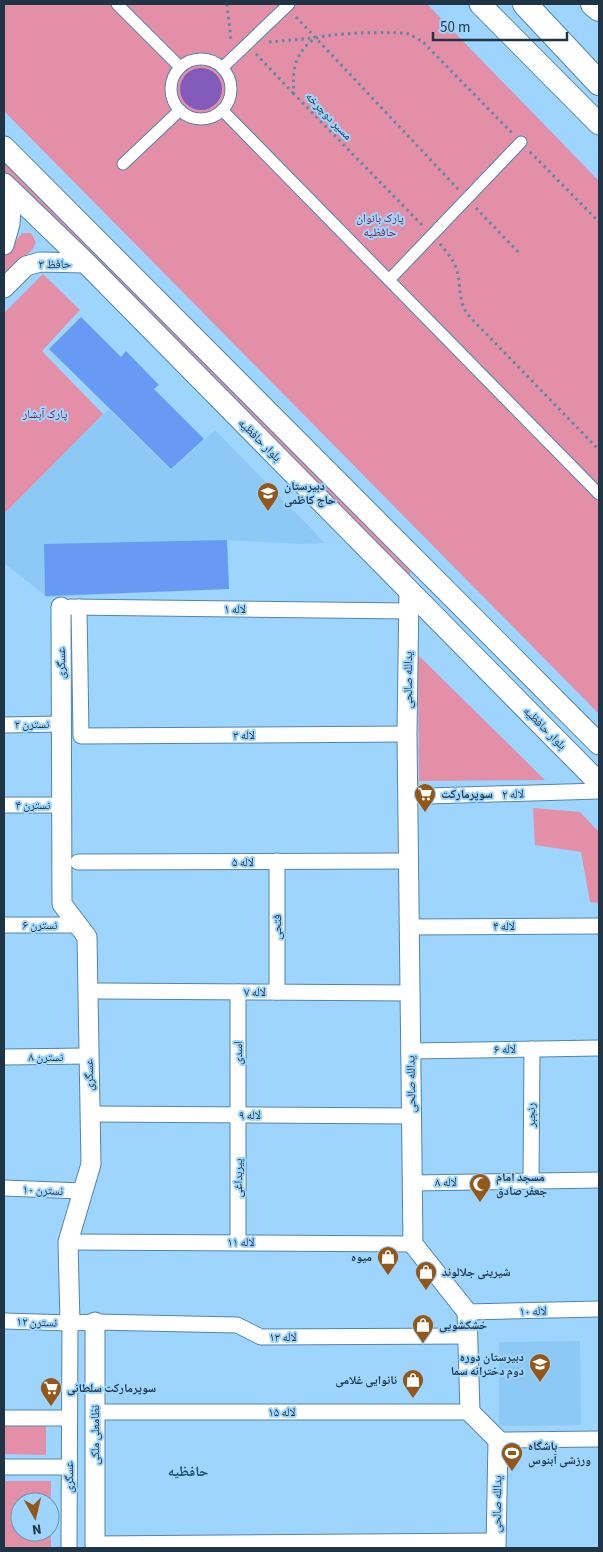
<svg xmlns="http://www.w3.org/2000/svg" width="603" height="1552" font-family="'Source Sans 3','Noto Naskh Arabic',sans-serif">
  <rect width="100%" height="100%" fill="#9ed5fe"/>
  <!-- built -->
  <g fill="#8cc9f5">
    <path d="M109,410L171,470L215,430L325,543L303,544L227,540L229,589L47,597L4,563V514L103,414Z"/>
    <path d="M580,1341L581,1425L499,1426V1342Z"/>
  </g>
  <!-- green -->
  <g fill="#e38fa8" fill-rule="evenodd">
    <path d="M4,4H427L599,181V714L4,111Z"/>
    <path d="M4,159L334,492L411,572L408,577L4,173Z"/>
    <path d="M22,233H31L36,242L33,249L4,277V256Z"/>
    <path d="M43,274L80,310L42,351L103,414L4,514V313Z"/>
    <path d="M418,655L545,780L419,781Z"/>
    <path d="M533,808L580,812L599,832V903L590,902L581,852L535,845Z"/>
    <path d="M4,1425L46,1426V1455L4,1454Z"/>
    <path d="M4,1481H51V1548H4ZM20,1502H50V1532H20Z"/>
  </g>
  <!-- water -->
  <circle fill="#825cb8" cx="201" cy="89" r="21"/>
  <!-- building -->
  <g fill="#679bf3">
    <path d="M81,317L121,357L126,351L159,385L154,389L204,439L171,469L49,349Z"/>
    <path d="M227,540L229,589L45,596L44,544Z"/>
  </g>
  <g fill="none" stroke-linecap="round" stroke-linejoin="round">
    <!-- pedestrian casing -->
    <g stroke="#5185aa" stroke-width="13">
      <g id="pedestrian">
        <path d="M117,4L180,67"/>
        <circle cx="201" cy="89" r="30"/>
        <path d="M222,68L289,4"/>
        <path d="M222,110L599,494"/>
        <path d="M123,164L180,110"/>
        <path d="M389,280L521,142"/>
      </g>
    </g>
    <!-- minor casing -->
    <g stroke="#5185aa" stroke-width="17">
      <g id="minor">
        <path d="M70,607L408,611"/>
        <path d="M79,607L81,736L407,734"/>
        <path d="M4,725L61,724"/>
        <path d="M428,796L599,791"/>
        <path d="M4,805H62"/>
        <path d="M277,861V992"/>
        <path d="M78,862L409,861"/>
        <path d="M4,925H77"/>
        <path d="M410,927L599,926"/>
        <path d="M99,991L410,993"/>
        <path d="M238,992V1242"/>
        <path d="M411,1051L599,1048"/>
        <path d="M4,1057L88,1056"/>
        <path d="M89,1114L411,1116"/>
        <path d="M531,1181L532,1049"/>
        <path d="M412,1183L599,1180"/>
        <path d="M4,1188L82,1191"/>
        <path d="M68,1242L413,1244"/>
        <path d="M467,1312L599,1309"/>
        <path d="M4,1321L70,1323L95,1322L237,1325L261,1337L468,1336"/>
        <path d="M95,1412H470"/>
        <path d="M4,1418H69"/>
        <path d="M498,1440L599,1439"/>
        <path d="M4,1467H69"/>
        <path d="M95,1544L496,1541"/>
        <path d="M69,1548L70,1323"/>
      </g>
    </g>
    <!-- tertiary casing -->
    <g stroke="#5185aa" stroke-width="21">
      <g id="tertiary">
        <path d="M4,245L10,224L12,192"/>
        <path d="M4,288L26,266L40,262L86,263"/>
        <path d="M409,590L407,734L413,1244L467,1312L470,1412L498,1440L496,1548"/>
        <path d="M61,607L62,904L87,937L91,1164L68,1242L70,1323"/>
        <path d="M95,1322V1544L96,1548"/>
      </g>
    </g>
    <!-- secondary casing -->
    <g stroke="#5185aa" stroke-width="23">
      <g id="secondary">
        <path d="M480,4L599,124"/>
        <path d="M4,147L599,744"/>
        <path d="M4,184L86,263L599,783"/>
      </g>
    </g>
    <!-- primary casing -->
    <g stroke="#5185aa" stroke-width="26">
      <g id="primary">
        <path d="M525,4L599,83"/>
        <path d="M593,4L599,9"/>
      </g>
    </g>
    <!-- path -->
    <g stroke="#6188a5" stroke-width="3" stroke-dasharray="2.5 4" stroke-linecap="butt">
      <path d="M227,4L231,40"/>
      <path d="M296,17L458,189"/>
      <path d="M269,42L315,38"/>
      <path d="M256,54L294,94"/>
      <path d="M530,152L599,222"/>
      <path d="M476,208L520,254"/>
      <path d="M422,225L294,94C292,71 294,54 314,39C322,33 396,31 409,34C413,36 418,39 422,41L512,133"/>
      <path d="M440,244C446,251 453,259 456,268C462,285 457,299 468,315L599,450"/>
    </g>
    <!-- pedestrian -->
    <use href="#pedestrian" stroke="#fff" stroke-width="11"/>
    <!-- minor -->
    <use href="#minor" stroke="#fff" stroke-width="15"/>
    <!-- tertiary -->
    <use href="#tertiary" stroke="#fff" stroke-width="19"/>
    <!-- secondary -->
    <use href="#secondary" stroke="#fff" stroke-width="21"/>
    <!-- primary -->
    <use href="#primary" stroke="#fff" stroke-width="24"/>
  </g>
  <!-- icons -->
  <defs>
    <g id="school-pin" transform="scale(1.125)"><path d="M0 17L-7.5 6A9.5 9.5 0 1 1 7.5 6Z" fill="#94571a" stroke="#9ed5fe"/><path d="M0-5L7-2L0 1L-7-2ZM-4 1L0 2.5L4 1V4Q0 6-4 4Z" fill="#fff"/></g>
    <g id="supermarket-pin" transform="scale(1.125)"><path d="M0 17L-7.5 6A9.5 9.5 0 1 1 7.5 6Z" fill="#94571a" stroke="#9ed5fe"/><path d="M-6-5.5h2.5l.6 2H6L4.5 2H-2.5L-4.4-4H-6ZM-1.5 3.2a1.3 1.3 0 1 0 .1 0ZM3 3.2a1.3 1.3 0 1 0 .1 0Z" fill="#fff"/></g>
    <g id="mosque-pin" transform="scale(1.125)"><path d="M0 17L-7.5 6A9.5 9.5 0 1 1 7.5 6Z" fill="#94571a" stroke="#9ed5fe"/><path d="M3.5-4.9A6 6 0 1 0 3.5 4.9A5 5 0 1 1 3.5-4.9Z" fill="#fff"/></g>
    <g id="shop-pin" transform="scale(1.125)"><path d="M0 17L-7.5 6A9.5 9.5 0 1 1 7.5 6Z" fill="#94571a" stroke="#9ed5fe"/><path d="M-5-2.5h2.3a2.7 3.5 0 0 1 5.4 0H5L5.5 6h-11ZM-1.5-2.5h3a1.5 2.3 0 0 0-3 0Z" fill="#fff"/></g>
    <g id="stadium-pin" transform="scale(1.125)"><path d="M0 17L-7.5 6A9.5 9.5 0 1 1 7.5 6Z" fill="#94571a" stroke="#9ed5fe"/><path d="M0-5a6.5 5 0 1 0 0 10a6.5 5 0 1 0 0-10ZM-3.5-1.8h7v3.6h-7Z" fill="#fff"/></g>
  </defs>
  <g fill-rule="evenodd">
    <use href="#school-pin" x="268" y="493"/>
    <use href="#supermarket-pin" x="425" y="794"/>
    <use href="#mosque-pin" x="480" y="1184"/>
    <use href="#shop-pin" x="388" y="1257"/>
    <use href="#shop-pin" x="426" y="1272"/>
    <use href="#shop-pin" x="423" y="1325"/>
    <use href="#school-pin" x="540" y="1364"/>
    <use href="#shop-pin" x="413" y="1380"/>
    <use href="#supermarket-pin" x="51" y="1388"/>
    <use href="#stadium-pin" x="512" y="1453"/>
  </g>
  <g text-anchor="middle" stroke-width="4" stroke-linejoin="round" paint-order="stroke">
    <!-- street labels -->
    <g font-size="12" fill="#1f3545" stroke="#9ed5fe">
      <text transform="translate(329 116) rotate(46)" y="4">مسیر دوچرخه</text>
      <text transform="translate(55 264) rotate(-1)" y="4">حافظ ۳</text>
      <text transform="translate(260 440) rotate(45)" y="4">بلوار حافظیه</text>
      <text transform="translate(235 609) rotate(1)" y="4">لاله ۱</text>
      <text transform="translate(61 663) rotate(-90)" y="4">عسگری</text>
      <text transform="translate(408 680) rotate(-90)" y="4">یدالله صالحی</text>
      <text x="32" y="728">نسترن ۲</text>
      <text transform="translate(545 728) rotate(45)" y="4">بلوار حافظیه</text>
      <text x="244" y="739">لاله ۳</text>
      <text transform="translate(513 794) rotate(-2)" y="4">لاله ۲</text>
      <text x="33" y="809">نسترن ۴</text>
      <text x="243" y="866">لاله ۵</text>
      <text x="40" y="929">نسترن ۶</text>
      <text x="504" y="930">لاله ۴</text>
      <text transform="translate(277 927) rotate(-90)" y="4">فتحی</text>
      <text x="255" y="996">لاله ۷</text>
      <text transform="translate(505 1049) rotate(-1)" y="4">لاله ۶</text>
      <text transform="translate(238 1053) rotate(-90)" y="4">اسدی</text>
      <text x="46" y="1061">نسترن ۸</text>
      <text transform="translate(89 1075) rotate(-91)" y="4">عسگری</text>
      <text transform="translate(411 1084) rotate(-91)" y="4">یدالله صالحی</text>
      <text x="250" y="1119">لاله ۹</text>
      <text transform="translate(531 1115) rotate(-90)" y="4">رنجبر</text>
      <text transform="translate(238 1178) rotate(-90)" y="4">پیربداغی</text>
      <text transform="translate(446 1182) rotate(-1)" y="4">لاله ۸</text>
      <text transform="translate(43 1190) rotate(3)" y="4">نسترن ۱۰</text>
      <text x="241" y="1246">لاله ۱۱</text>
      <text transform="translate(533 1311) rotate(-1)" y="4">لاله ۱۰</text>
      <text transform="translate(37 1322) rotate(2)" y="4">نسترن ۱۲</text>
      <text x="283" y="1341">لاله ۱۳</text>
      <text x="282" y="1416">لاله ۱۵</text>
      <text transform="translate(95 1435) rotate(-90)" y="4">نظامعلی ملکی</text>
      <text transform="translate(69 1477) rotate(-90)" y="4">عسگری</text>
      <text transform="translate(497 1504) rotate(-89)" y="4">یدالله صالحی</text>
    </g>
    <!-- park labels -->
    <g font-size="12" fill="#811e46" stroke="#9ed5fe">
      <text x="380" y="222">پارک بانوان<tspan x="380" dy="14">حافظیه</tspan></text>
      <text x="45" y="418">پارک آبشار</text>
    </g>
    <!-- poi labels -->
    <g font-size="12" font-weight="bold" fill="#1f3545" stroke="#9ed5fe" text-anchor="start">
      <text x="284" y="490">دبیرستان<tspan x="284" dy="14">حاج کاظمی</tspan></text>
      <text x="441" y="798">سوپرمارکت</text>
      <text x="496" y="1181">مسجد امام<tspan x="496" dy="14">جعفر صادق</tspan></text>
      <text x="372" y="1261" text-anchor="end">میوه</text>
      <text x="442" y="1276">شیرینی جلالوند</text>
      <text x="439" y="1329">خشکشویی</text>
      <text x="524" y="1361" text-anchor="end">دبیرستان دوره<tspan x="524" dy="14">دوم دخترانه سما</tspan></text>
      <text x="397" y="1384" text-anchor="end">نانوایی غلامی</text>
      <text x="67" y="1392">سوپرمارکت سلطانی</text>
      <text x="528" y="1450">باشگاه<tspan x="528" dy="14">ورزشی آبنوس</tspan></text>
    </g>
    <!-- neighbourhood labels -->
    <g font-size="14" font-weight="bold" fill="#194f72" stroke="#9ed5fe">
      <text x="188" y="1476">حافظیه</text>
    </g>
  </g>
  <!-- border -->
  <rect width="603" height="1552" fill="none" stroke="#1f3545" stroke-width="10"/>
  <!-- north arrow -->
  <g transform="translate(35 1517) rotate(172)"><circle r="24" fill="#9ed5fe" stroke="#6b95b4"/>
  <path d="M0-4L9 19L0 12L-9 19Z" fill="#94571a"/>
  <text y="-8" font-size="14" font-weight="bold" text-anchor="middle" fill="#1f3545">N</text>
  </g>
  <!-- scale -->
  <path d="M433 32v8h134v-8" fill="none" stroke="#1f3545" stroke-width="2.5"/>
  <text x="440" y="32" font-size="15" fill="#1f3545" stroke="#9ed5fe" stroke-width="4" paint-order="stroke">50 m</text>
</svg>
